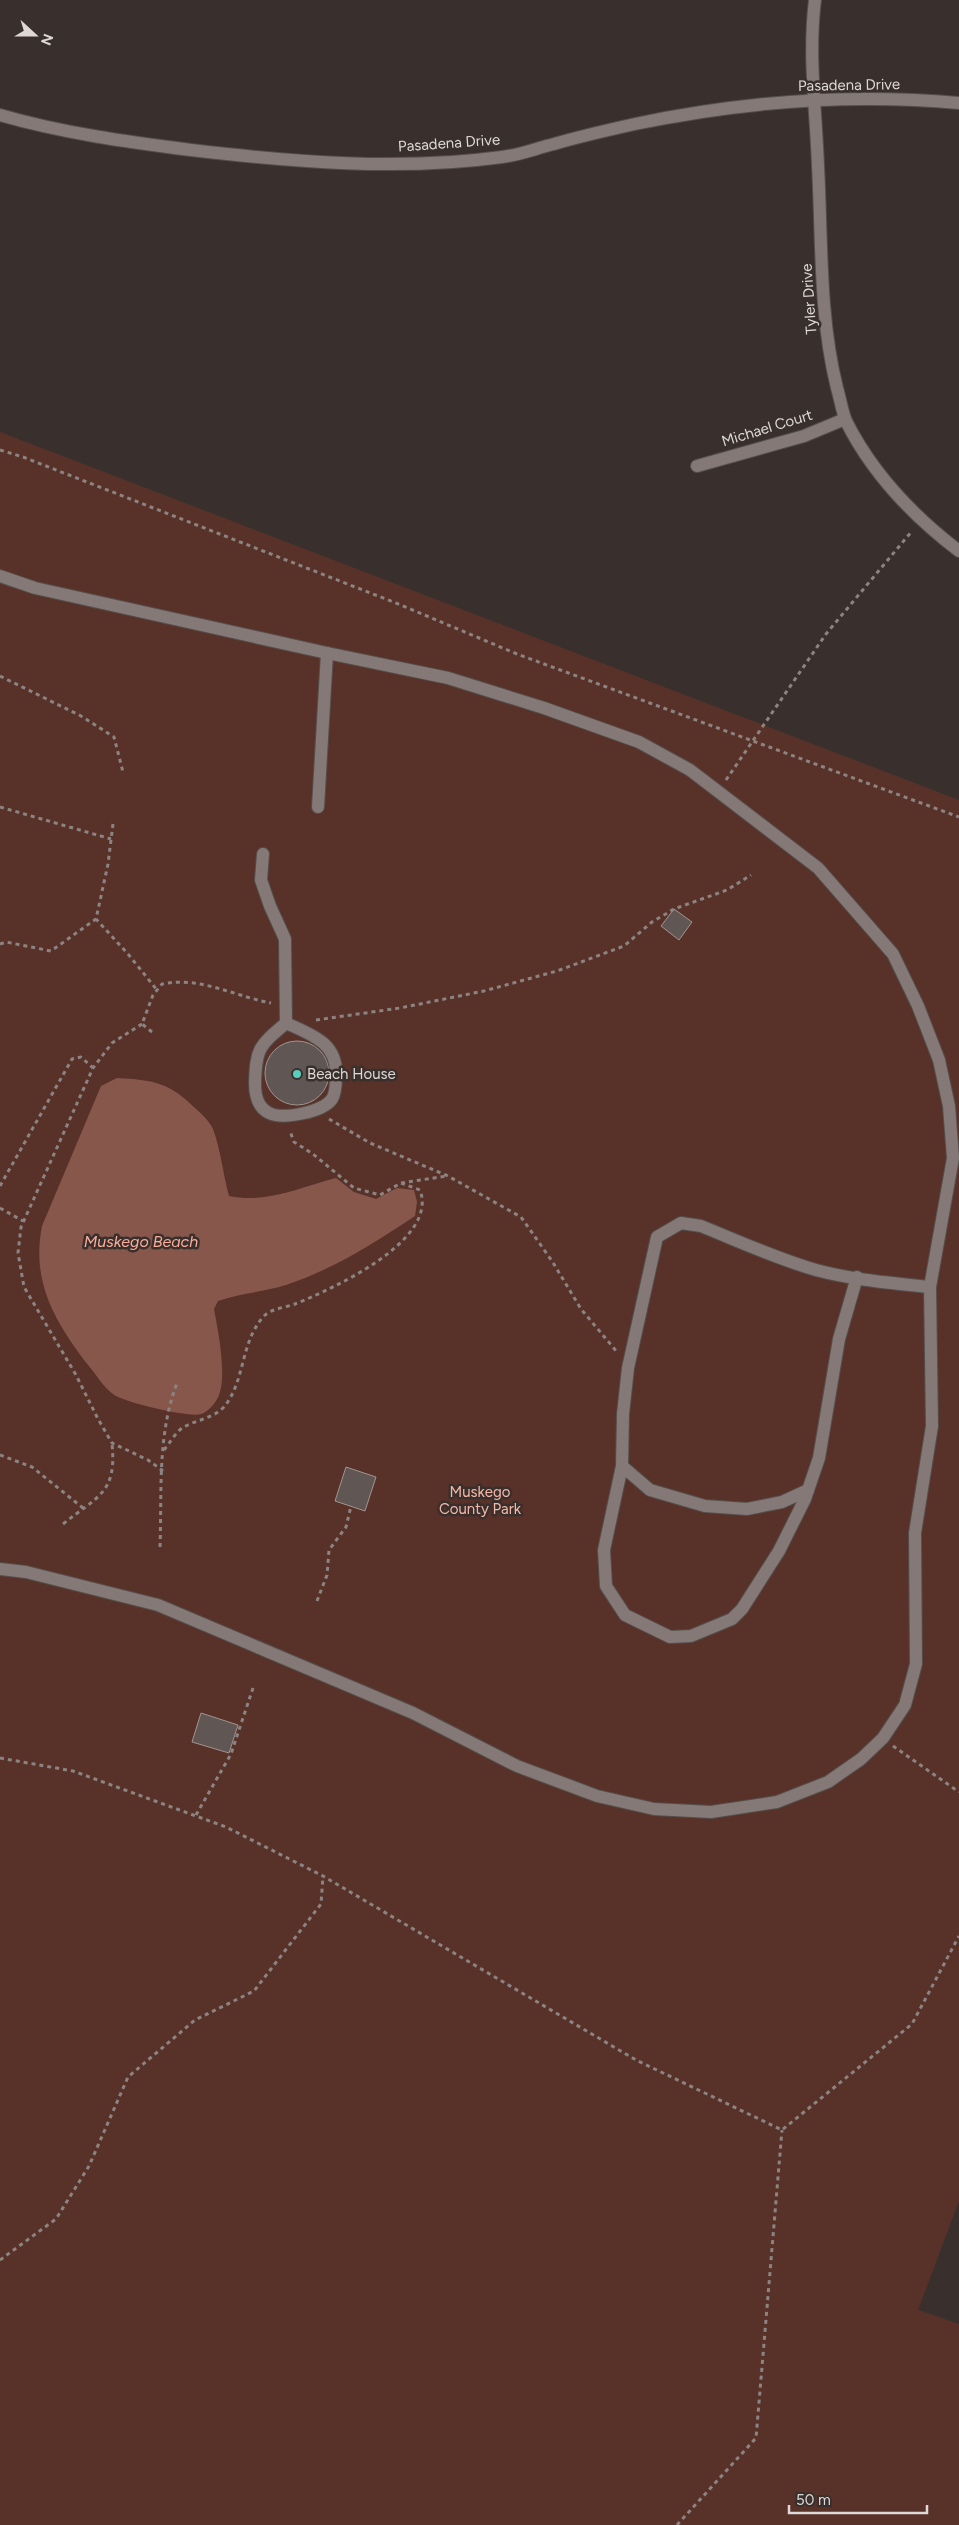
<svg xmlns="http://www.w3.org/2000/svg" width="959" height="2525" font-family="Figtree,sans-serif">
  <rect width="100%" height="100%" fill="#39302d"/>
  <!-- green -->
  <path fill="#583229" d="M0,432L959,800V2201L918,2310L959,2324V2525H0Z"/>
  <!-- water -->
  <path fill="#88574c" d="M117,1078C153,1080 169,1082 196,1109C202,1114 210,1122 213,1129C221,1151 223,1174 229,1196C267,1204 300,1187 336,1178L354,1192L376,1199L397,1188L414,1190L417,1202L415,1216C374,1243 334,1269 286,1285C264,1292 240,1293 218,1301L214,1309C218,1330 227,1375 219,1395C216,1403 208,1412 201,1414C190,1418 122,1402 113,1394C103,1387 96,1374 88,1365C55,1322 31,1282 42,1226L101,1086Z"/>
  <!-- building -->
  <g fill="#605653" stroke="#a09491">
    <path d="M674,909L692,922L679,940L661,926Z"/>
    <circle cx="297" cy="1073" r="32"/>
    <path d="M346,1467L376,1477L365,1511L335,1501Z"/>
    <path d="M201,1713L238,1725L229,1753L192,1742Z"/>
  </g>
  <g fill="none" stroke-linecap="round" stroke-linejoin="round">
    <!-- minor casing -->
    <g stroke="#554e4c" stroke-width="14">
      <g id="minor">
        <path d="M815,0C808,55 816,111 818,166C822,240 819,316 837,388C840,398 842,411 846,421C872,473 913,516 959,551"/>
        <path d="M0,115C62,133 128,142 191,150C293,162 400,171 502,157C520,155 537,148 554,144C581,136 608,130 635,124C741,102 851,93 959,103"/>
        <path d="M697,466L804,436L845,419"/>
        <path d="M0,576L35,588L327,653L448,678L544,708L639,742L690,770L818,868L893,954L918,1006L939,1060L949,1106L953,1158L930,1287L932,1426L915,1533L916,1664L905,1705L883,1738L861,1759L828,1782L777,1802L711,1812L654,1809L597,1796L517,1766L413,1713L158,1605L26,1572L0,1569"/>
        <path d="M318,807L327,653"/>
        <path d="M263,854L261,880L270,906L285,939L286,1023C259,1046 256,1048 255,1083C255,1095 257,1107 269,1113C283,1120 323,1112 332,1099C336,1093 336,1083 336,1076C338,1043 312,1035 286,1023"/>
        <path d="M857,1277L839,1339L819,1458L805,1499L779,1551L742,1609L732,1619L691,1636L670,1637L625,1615L606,1586L604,1550L622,1466L623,1414L628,1368L657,1237L681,1223L701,1226C738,1241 777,1259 816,1270C853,1280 892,1283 930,1287"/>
        <path d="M622,1466L650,1490L705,1506L747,1509L782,1502L808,1490"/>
      </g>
    </g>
    <!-- path -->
    <g stroke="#8c8482" stroke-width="3" stroke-dasharray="4 4" stroke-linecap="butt">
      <path d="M0,450L23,457L396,603L517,654L959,817"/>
      <path d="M0,676L81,716L114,737L123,772"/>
      <path d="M726,780L826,634L912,531"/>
      <path d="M0,807L111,839"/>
      <path d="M113,824L108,864L96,919L128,954L157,990"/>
      <path d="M0,944L6,942L51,951L96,919"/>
      <path d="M316,1020L400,1008L484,991L557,971L624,946L652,922L674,909L727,890L751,875"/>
      <path d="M142,1024L112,1043L93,1068L21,1227L18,1253L24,1287L76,1375L98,1419L112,1443L148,1460L163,1471"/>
      <path d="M152,1032L142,1024L153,995L162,984C199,976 234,996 271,1003"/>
      <path d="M329,1119L370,1143L448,1176L521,1217L552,1261L581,1309L617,1352"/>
      <path d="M401,1183L447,1176"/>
      <path d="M0,1186L72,1059L81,1057L93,1068"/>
      <path d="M0,1208L23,1221"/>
      <path d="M164,1450C170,1443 176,1431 184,1427C199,1418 218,1419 229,1400C245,1374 242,1340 264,1316C270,1309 287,1307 295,1304C332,1289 439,1241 420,1190L401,1183L380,1195L354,1188L313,1154L294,1142L290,1131"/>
      <path d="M0,1455L32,1467L83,1508"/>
      <path d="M63,1524C98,1496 117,1493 112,1444"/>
      <path d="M160,1547C162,1492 157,1435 177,1383"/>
      <path d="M317,1601L327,1575L329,1550L346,1527L351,1506"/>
      <path d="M893,1746L959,1792"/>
      <path d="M0,1758L73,1771L226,1827L323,1876L636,2060L782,2130L912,2024L959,1936"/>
      <path d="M196,1815L231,1754L253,1688"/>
      <path d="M0,2260L56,2219L89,2166L128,2077L195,2020L254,1991L321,1904L323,1876"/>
      <path d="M677,2525L756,2438L782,2130"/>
    </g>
    <!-- minor -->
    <use href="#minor" stroke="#847976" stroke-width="12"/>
  </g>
  <!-- markers -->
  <circle fill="#59cebe" stroke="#39302d" stroke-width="2" cx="297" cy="1074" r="5"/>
  <g text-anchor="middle" stroke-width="5" stroke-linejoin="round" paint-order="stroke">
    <!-- street labels -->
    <g font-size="15" fill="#ded8d6" stroke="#39302d">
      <text transform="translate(849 85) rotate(-1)" y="5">Pasadena Drive</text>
      <text transform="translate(449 143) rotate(-4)" y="5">Pasadena Drive</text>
      <text transform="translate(809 299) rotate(-94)" y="5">Tyler Drive</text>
      <text transform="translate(767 428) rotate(-17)" y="5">Michael Court</text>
    </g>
    <!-- poi labels -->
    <g font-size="15" fill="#ded8d6" stroke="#39302d" text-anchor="start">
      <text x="307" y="1079">Beach House</text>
    </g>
    <!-- park labels -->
    <g font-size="15" fill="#f7b7a8" stroke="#39302d">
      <text x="480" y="1497">Muskego<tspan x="480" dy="17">County Park</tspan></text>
    </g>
    <!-- water labels -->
    <g font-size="16" font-style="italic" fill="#fcad9b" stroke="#39302d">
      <text x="141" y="1247">Muskego Beach</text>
    </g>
  </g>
  <!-- north arrow -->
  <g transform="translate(35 35) rotate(111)" stroke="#39302d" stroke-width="4" paint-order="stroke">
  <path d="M0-4L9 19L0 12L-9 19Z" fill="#ded8d6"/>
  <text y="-8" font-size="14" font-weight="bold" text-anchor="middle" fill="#ded8d6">N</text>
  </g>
  <!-- scale -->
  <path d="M789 2505v8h138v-8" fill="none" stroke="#ded8d6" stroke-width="2.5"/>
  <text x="796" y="2505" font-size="15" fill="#ded8d6" stroke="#39302d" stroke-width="4" paint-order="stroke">50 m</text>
</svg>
